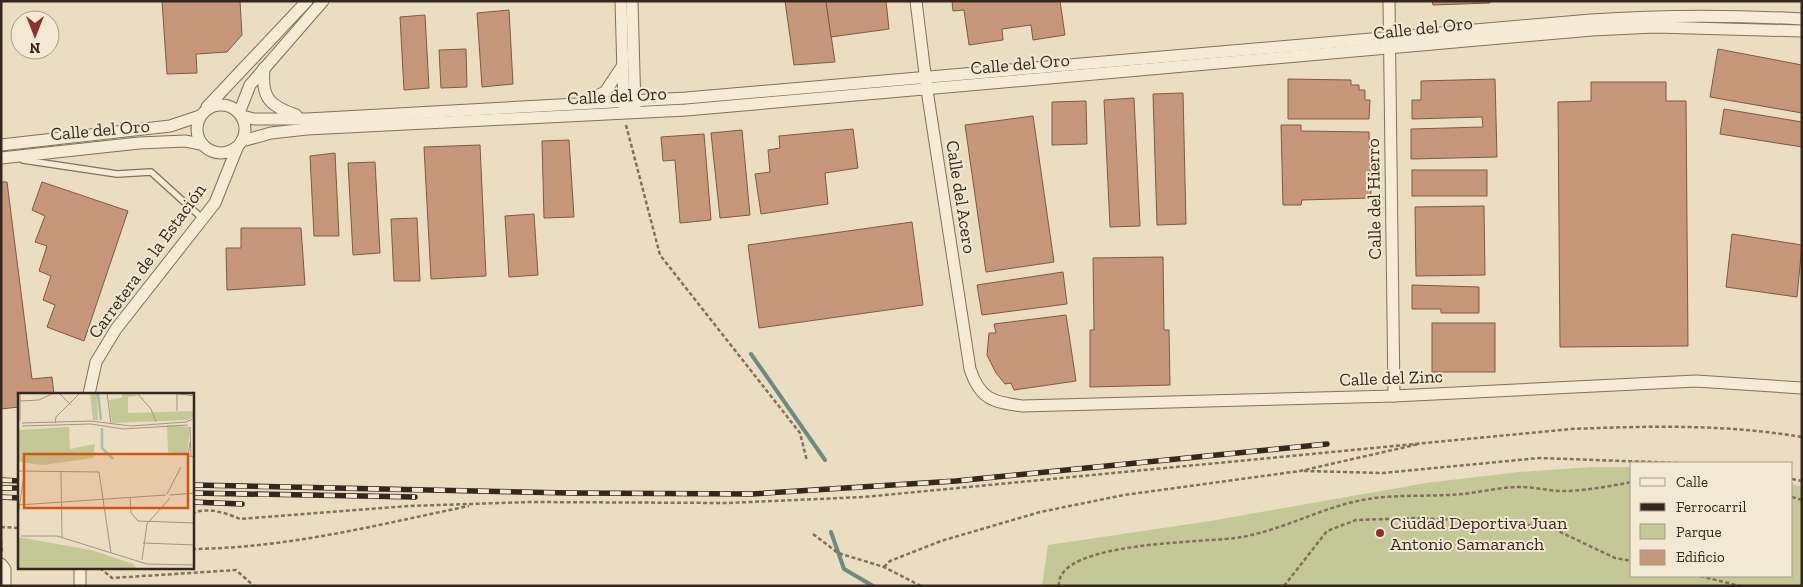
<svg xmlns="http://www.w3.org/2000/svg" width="1803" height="587" font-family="'Zilla Slab',serif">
  <rect width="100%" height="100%" fill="#ebddc2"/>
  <!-- green -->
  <path fill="#c4c897" d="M1592,467H1632V576H1792V484L1802,487V586H1042L1048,545L1210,521L1426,483L1519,472Z"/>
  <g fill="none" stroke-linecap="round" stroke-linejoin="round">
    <!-- stream -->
    <g stroke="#6c8b82" stroke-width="4">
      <path d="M751,354L825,460"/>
      <path d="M831,532L844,569L873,586"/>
    </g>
  </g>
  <!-- building -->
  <g fill="#c6977b" stroke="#815842">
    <path d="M162,1H240L242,35L227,52L196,54L197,73L167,74Z"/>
    <path d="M785,1H826L835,62L794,65Z"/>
    <path d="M826,1H886L889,29L831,37Z"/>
    <path d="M952,1H1060L1065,35L1033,40L1031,25L1002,29L1003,40L969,45L964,10L953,11Z"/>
    <path d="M1432,1H1490V3L1433,5Z"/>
    <path d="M509,10L513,84L482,87L477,13Z"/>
    <path d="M425,15L429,88L404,90L400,17Z"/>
    <path d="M466,49L467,87L441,88L439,50Z"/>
    <path d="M1718,49L1802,65V113L1710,97Z"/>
    <path d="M1288,79L1351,80V85H1359V90H1365V100H1370L1369,119H1288Z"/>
    <path d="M1495,79L1497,157L1411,159V129L1483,127L1482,117L1412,119V100H1421V81Z"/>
    <path d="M1591,82H1666V101H1686L1688,346L1560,347L1558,102L1591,101Z"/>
    <path d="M1183,93L1186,224L1157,225L1153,94Z"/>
    <path d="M1134,98L1140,226L1110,227L1104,100Z"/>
    <path d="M1086,101L1087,144L1052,145V102Z"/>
    <path d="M1724,109L1802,122V147L1720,134Z"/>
    <path d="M1033,116L1054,262L986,272L965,125Z"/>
    <path d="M1281,125H1301V131L1369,132L1371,198L1302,200L1301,205H1283Z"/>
    <path d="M853,129L858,168L825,173L828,204L761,214L755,174L770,172L768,150L780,148L779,136Z"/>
    <path d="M742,130L750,215L720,218L711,133Z"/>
    <path d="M704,134L711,220L680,223L675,160L663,161L661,137Z"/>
    <path d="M569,140L574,217L544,218L542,141Z"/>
    <path d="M480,145L486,276L431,279L424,147Z"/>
    <path d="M335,153L339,236H314L310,156Z"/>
    <path d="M375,162L380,253L353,255L348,163Z"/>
    <rect x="1412" y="170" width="75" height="26"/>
    <path d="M1,182H7L32,379L52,377L54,394H19V407L1,409Z"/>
    <path d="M42,182L128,211L84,341L47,327L55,305L43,300L51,276L39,271L47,246L35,242L45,216L32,210Z"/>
    <path d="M1484,206L1485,275L1416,276L1415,207Z"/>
    <path d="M534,214L538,275L509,277L505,216Z"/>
    <path d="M417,218L420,281H394L391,219Z"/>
    <path d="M912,222L923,305L759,328L748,245Z"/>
    <path d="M241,228H301L305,285L227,290L226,248H241Z"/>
    <path d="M1732,234L1802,245L1797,297L1726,287Z"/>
    <path d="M1163,257L1164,330H1169L1170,385L1090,387V330H1094L1093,258Z"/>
    <path d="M1063,272L1067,304L982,315L977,285Z"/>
    <path d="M1412,285L1479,287V313H1441V309H1412Z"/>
    <path d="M1066,315L1076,381L1014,390L1011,383L1005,384L996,373L987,355L989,333H996L994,324Z"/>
    <rect x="1432" y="323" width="63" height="49"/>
  </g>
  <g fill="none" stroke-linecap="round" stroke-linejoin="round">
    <!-- lane casing -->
    <g stroke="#836f5b" stroke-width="8">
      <path id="lane" d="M23,160L117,174L151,172L203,219"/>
    </g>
    <!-- street casing -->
    <g stroke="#836f5b" stroke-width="13">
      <g id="street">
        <path d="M621,1L624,109"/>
        <path d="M632,1L635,109"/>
        <path d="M916,1L927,90L970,369C980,399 992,402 1022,406L1394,396L1696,381L1802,388"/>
        <path d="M1389,1L1394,396"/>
        <path d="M264,68C261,97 269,106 296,115"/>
        <path d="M586,101L605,92L623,65"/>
        <circle cx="221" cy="129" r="24"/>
        <path d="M207,107L307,1"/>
        <path d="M239,113L250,85L323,1"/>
        <path d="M242,116L254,119H307L686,98L1591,20C1662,15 1731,15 1802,19"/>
        <path d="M242,141L271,133L307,129L686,110L1592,30L1655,27L1802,31"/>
        <path d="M1,145L170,126L200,116"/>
        <path d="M1,158L139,143L185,141L201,144"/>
        <path d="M89,394L96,362L116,329L215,203L237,148"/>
        <path d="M1,564L5,569V586"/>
        <path d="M80,583V568"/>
      </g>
    </g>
    <!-- path -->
    <g stroke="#836f5b" stroke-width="2.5" stroke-dasharray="4 2.5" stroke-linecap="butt">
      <path d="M626,125L660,255L800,433L807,461"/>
      <path d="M1304,471L1383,473L1539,458L1680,463"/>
      <path d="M1792,479L1802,481"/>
      <path d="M1792,497L1802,500"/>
      <path d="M192,514C206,506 226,513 240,519L409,506L530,502L727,503L864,497L1571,429C1648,426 1725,424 1802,437"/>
      <path d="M1,527L19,528"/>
      <path d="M813,534L838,553L884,567L921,586"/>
      <path d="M1,541L2,552"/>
      <path d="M192,549C289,548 376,525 469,506"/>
      <path d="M884,567L890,561L941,541L1040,512L1124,495L1300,471L1419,444"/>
      <path d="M100,568L112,578L236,570L254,586"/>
      <path d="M1700,576L1740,586"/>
      <path d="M1059,586C1055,540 1211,543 1242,537C1286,529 1324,506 1368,499C1399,494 1432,497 1463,494C1480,492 1498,488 1515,487C1533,486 1551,492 1568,491C1589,490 1611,486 1632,482"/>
      <path d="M1284,586L1327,531L1356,520L1417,518L1516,523L1554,529L1615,558L1632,561"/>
    </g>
    <!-- lane -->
    <use href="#lane" stroke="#f6ebd5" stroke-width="5.5"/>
    <!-- street -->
    <use href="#street" stroke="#f6ebd5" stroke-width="11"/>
    <!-- rail casing -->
    <g stroke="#34281e" stroke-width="5.5">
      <g id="rail">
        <path d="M1,480L19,481"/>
        <path d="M192,485L570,493L752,494L956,481L1327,444"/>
        <path d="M1,488H19"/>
        <path d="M192,493L415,497"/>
        <path d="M1,497L19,498"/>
        <path d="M192,502L242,504"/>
      </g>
    </g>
    <!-- rail -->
    <use href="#rail" stroke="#f3e8d1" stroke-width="4" stroke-dasharray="11" stroke-linecap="butt"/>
  </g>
  <!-- markers -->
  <circle fill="#8e2f33" stroke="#f3e8d1" stroke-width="2" cx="1380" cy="533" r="5"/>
  <g text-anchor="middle" stroke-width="4" stroke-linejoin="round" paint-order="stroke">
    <!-- street labels -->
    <g font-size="18" fill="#34281e" stroke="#f3e8d1">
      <text transform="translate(1423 28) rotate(-6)" y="6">Calle del Oro</text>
      <text transform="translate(1020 64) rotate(-5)" y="6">Calle del Oro</text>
      <text transform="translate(617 96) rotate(-3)" y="6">Calle del Oro</text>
      <text transform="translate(100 130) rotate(-5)" y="6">Calle del Oro</text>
      <text transform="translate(961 197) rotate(81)" y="6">Calle del Acero</text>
      <text transform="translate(1374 199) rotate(-91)" y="6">Calle del Hierro</text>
      <text transform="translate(147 261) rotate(-54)" y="6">Carretera de la Estación</text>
      <text transform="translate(1391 378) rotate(-2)" y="6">Calle del Zinc</text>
    </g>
    <!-- poi labels -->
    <g font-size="18" fill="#34281e" stroke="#f3e8d1" text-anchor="start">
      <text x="1390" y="529">Ciudad Deportiva Juan<tspan x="1390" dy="21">Antonio Samaranch</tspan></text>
    </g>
  </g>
  <!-- overview -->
  <g transform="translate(18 393)">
    <rect width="176" height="176" fill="#ebddc2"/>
    <path d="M72,0H79L80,27H75ZM117,0L119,3L110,4V20L176,18V23L169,27L94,30L91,7L104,5V1ZM149,32L172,34L169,62L150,59ZM51,34L52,56L77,51L75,65L25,72L0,69V37ZM0,144L73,157L115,171L120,176H0Z" fill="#c4c897"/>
    <path fill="none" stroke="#a4beb5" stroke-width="2.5" d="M80,0L83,27M84,35V55L95,66"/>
    <path fill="none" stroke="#a29580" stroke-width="1" d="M2,0V28M41,0L53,12M89,0L93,31M119,0L133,16L138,29M154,0L177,3M159,0V18M2,8L21,7L36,0M4,30L73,28L113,33L168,29L177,25M37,30L38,24L62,0M4,33L73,31L105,36L170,32M172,34L173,64M172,49L170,63L177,64M0,78L81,79L93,160M43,79L44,145M149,101L163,74M152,102L177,100M112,105L113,120L120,128L177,130M0,112L148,102M0,125L6,80M3,143H39L129,171L177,172M125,150L177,152M124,167L129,131L152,105"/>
    <path fill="#d6540e" fill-opacity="0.15" stroke="#d6540e" stroke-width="2.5" d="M6,61H170V115H6Z"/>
    <rect width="176" height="176" fill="none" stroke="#34281e" stroke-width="2.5"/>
  </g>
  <!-- border -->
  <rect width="1803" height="587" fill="none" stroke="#34281e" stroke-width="5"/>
  <!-- legend -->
  <rect x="1630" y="462" width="162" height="115" fill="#f3e8d1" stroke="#a79b89"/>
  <rect x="1640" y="478" width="25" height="8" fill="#f6ebd5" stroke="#a79b89"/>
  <text x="1676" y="487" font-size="15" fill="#34281e">Calle</text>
  <rect x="1640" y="503" width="25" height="8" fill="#34281e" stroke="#a79b89"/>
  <text x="1676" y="512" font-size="15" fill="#34281e">Ferrocarril</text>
  <rect x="1640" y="524" width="25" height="15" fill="#c4c897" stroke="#a79b89"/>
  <text x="1676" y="537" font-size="15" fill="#34281e">Parque</text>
  <rect x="1640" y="550" width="25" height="15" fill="#c6977b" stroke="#a79b89"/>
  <text x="1676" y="562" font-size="15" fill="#34281e">Edificio</text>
  <!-- north arrow -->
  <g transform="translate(35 35) rotate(180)"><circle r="24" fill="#f3e8d1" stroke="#a79b89"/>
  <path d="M0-4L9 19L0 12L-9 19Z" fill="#8e2f33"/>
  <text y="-8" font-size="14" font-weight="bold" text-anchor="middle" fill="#34281e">N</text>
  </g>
</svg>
